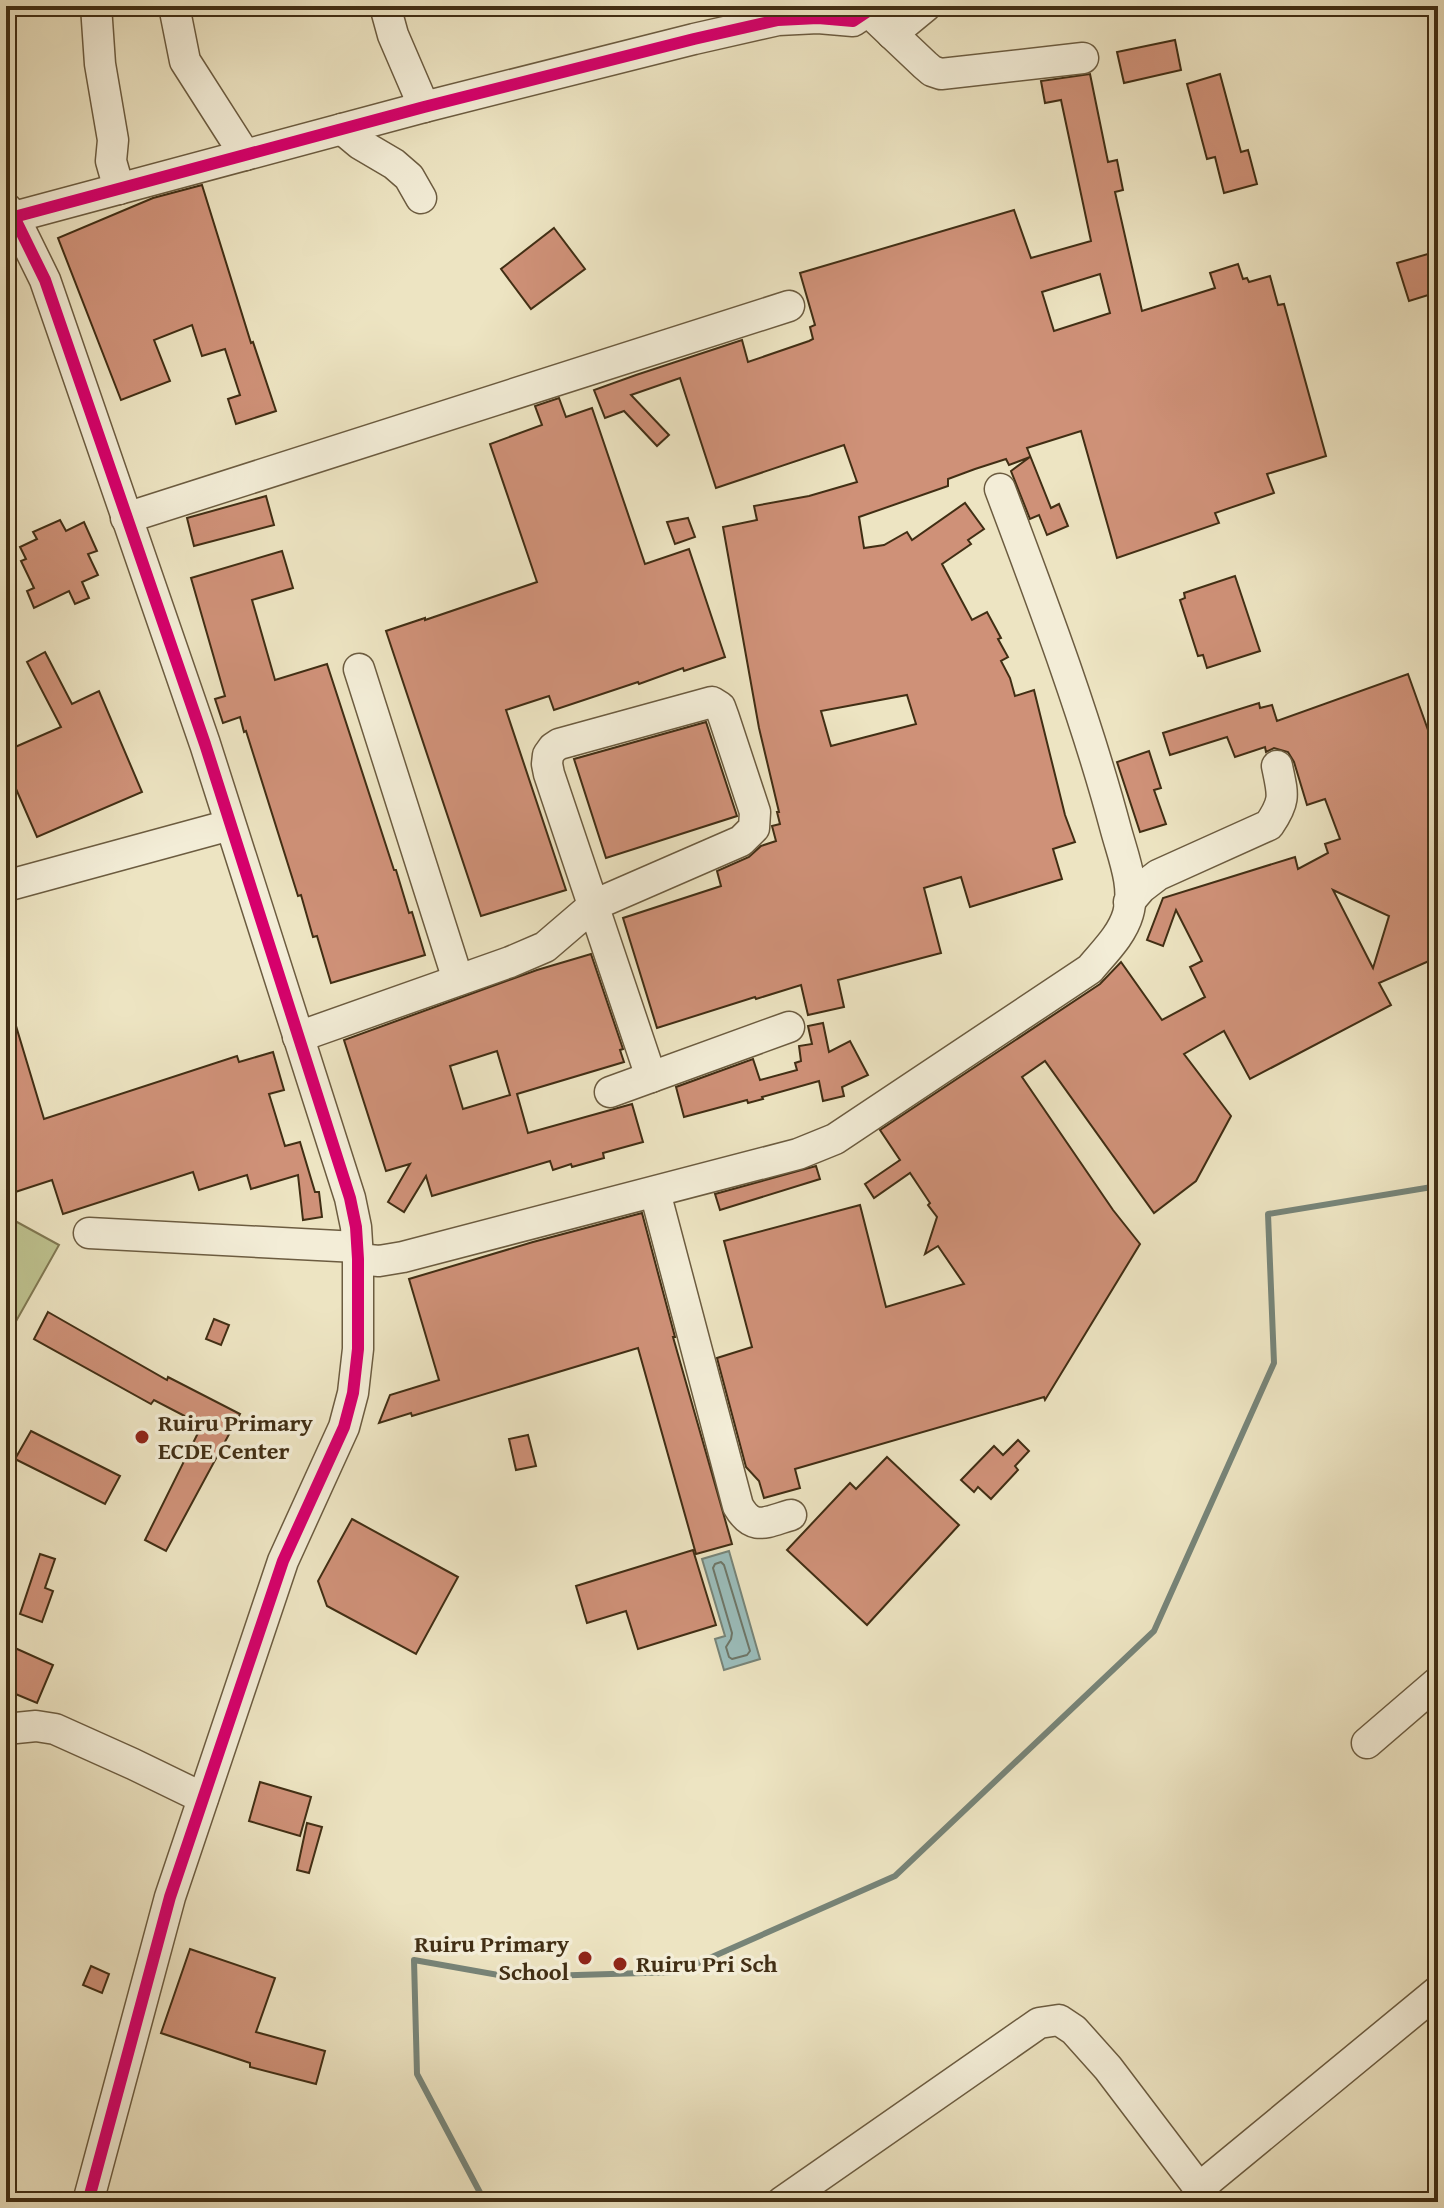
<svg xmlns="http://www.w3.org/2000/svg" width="1444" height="2208" font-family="'Gentium Book Plus',serif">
  <rect width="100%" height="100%" fill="#ede4c2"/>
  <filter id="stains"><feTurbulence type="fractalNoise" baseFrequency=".0025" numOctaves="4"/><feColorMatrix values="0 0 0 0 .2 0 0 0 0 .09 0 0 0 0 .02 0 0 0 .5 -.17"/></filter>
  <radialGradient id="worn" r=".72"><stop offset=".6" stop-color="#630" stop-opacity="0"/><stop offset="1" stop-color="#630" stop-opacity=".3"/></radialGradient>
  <!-- pitch -->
  <path fill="#bec28f" stroke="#807852" stroke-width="2" d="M6,1216L59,1245L6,1339Z"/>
  <!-- water -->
  <path fill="#9bbdbb" stroke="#778478" stroke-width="2" d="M729,1551L760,1659L724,1670L715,1639L725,1636L702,1559Z"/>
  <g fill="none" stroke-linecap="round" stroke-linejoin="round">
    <!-- shore -->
    <path stroke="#6e7668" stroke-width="2" d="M721,1562L724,1565L750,1651L747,1655L732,1659L729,1657L726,1647L731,1639L732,1633L713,1568L715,1564Z"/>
    <!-- stream -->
    <path stroke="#778478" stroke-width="6" d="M485,2202L417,2074L414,1960L510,1977L678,1972L895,1876L1154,1631L1274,1363L1268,1214L1438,1186"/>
  </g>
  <!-- building -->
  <g fill="#cf9178" stroke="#412e14" stroke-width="2" fill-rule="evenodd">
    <path d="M1175,40L1181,70L1124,83L1117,52Z"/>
    <path d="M1090,74L1108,162L1117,160L1123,190L1115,192L1142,311L1215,288L1210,273L1238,264L1243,279L1247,278L1249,282L1270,276L1278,305L1284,304L1326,456L1267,474L1274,493L1215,513L1219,523L1117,558L1081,431L1027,448L1051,508L1059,504L1068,526L1047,535L1039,515L1030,519L1011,471L1030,457L1009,465L1006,459L975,469L948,479V486L859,517L864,548L884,545L907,532L912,540L965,503L984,529L968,540L971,544L942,564L972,620L987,612L1001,638L998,639L1008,657L1001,661L1010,678L1015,696L1034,690L1065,815L1075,842L1053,849L1062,879L970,907L961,877L924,888L941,953L838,980L844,1007L808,1015L801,985L756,999L755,997L657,1028L623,918L721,886L717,871L749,857L761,846L776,841L772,826L780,824L777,812H779L759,728L723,527L757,520L754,506L809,496L857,482L844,445L716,488L680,378L631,395L669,435L657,446L624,411L605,418L594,390L636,375L742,340L748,362L809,341L813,339L810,327L815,325L800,273L1014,210L1031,258L1091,241L1061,100L1045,103L1041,81ZM1100,274L1110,313L1054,331L1042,292ZM907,695L916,724L831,746L821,711Z"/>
    <path d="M1220,74L1241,152L1248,150L1257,184L1224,193L1215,157L1207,159L1187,84Z"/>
    <path d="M202,185L251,343L253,342L276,411L236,424L228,399L240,395L225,349L202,356L192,325L154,340L170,381L121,400L58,238L153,198Z"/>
    <path d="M554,228L585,269L531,309L501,269Z"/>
    <path d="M1438,251V292L1409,301L1397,263Z"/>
    <path d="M559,398L566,417L592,408L645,564L689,549L725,657L684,671L683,668L639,684L638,682L554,710L549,696L506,710L566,890L481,916L386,631L425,618V620L537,582L490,444L542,425L535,406Z"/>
    <path d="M266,496L274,525L194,546L187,518Z"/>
    <path d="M688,518L695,537L675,544L667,522Z"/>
    <path d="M60,520L66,531L84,522L97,551L88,554L98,575L82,582L89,598L75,604L69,591L34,608L27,591L34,588L21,561L26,559L20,547L37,539L33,532Z"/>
    <path d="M282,551L293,588L252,600L275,680L327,664L394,870H396L409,913L412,912L425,955L331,983L317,936L313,937L301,895L298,896L246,731L244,732L240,717L223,723L215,699L225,696L191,578Z"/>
    <path d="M1235,576L1260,651L1207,668L1203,655L1198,656L1180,600L1185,598L1184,593Z"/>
    <path d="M45,652L72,704L99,691L142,792L37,837L6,766V751L61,727L27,662Z"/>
    <path d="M1408,674L1438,758V957L1379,983L1391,1005L1250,1079L1224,1031L1184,1054L1231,1116L1196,1181L1154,1213L1045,1061L1022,1077L1113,1210L1140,1244L1045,1400L1044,1397L795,1469L800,1488L764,1498L759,1481L746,1467L717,1358L752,1347L724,1241L860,1205L886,1307L964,1284L938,1246L925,1254L937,1217L928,1205L930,1203L910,1173L874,1198L865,1184L900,1160L880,1130L1100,984L1121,962L1162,1020L1205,997L1190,967L1202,961L1176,910L1163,946L1147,940L1163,898L1295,857L1298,869L1328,853L1325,844L1340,839L1325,799L1307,805L1294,762L1288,752L1274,748L1266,752L1265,747L1235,757L1227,737L1170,755L1163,733L1259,703L1260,708L1272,705L1277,721ZM1333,890L1389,916L1373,968Z"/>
    <path d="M706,722L737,816L606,858L574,759Z"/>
    <path d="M1149,751L1161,788L1154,790L1166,824L1140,832L1117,762Z"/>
    <path d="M591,954L623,1049L620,1050L624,1062L517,1094L528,1133L632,1104L643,1142L603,1153L604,1158L572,1167L571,1164L553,1170L550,1161L432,1196L426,1176L404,1212L388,1202L410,1164L386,1171L344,1040L537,970ZM497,1051L510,1095L463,1109L450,1066Z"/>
    <path d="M6,1006H10L44,1119L237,1056L239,1062L273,1052L284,1090L269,1094L285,1146L300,1142L315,1192H319L322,1217L303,1220L298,1175L251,1189L247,1175L199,1190L193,1172L63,1214L52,1180L6,1195Z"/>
    <path d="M823,1023L829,1052L850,1041L868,1075L842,1087L844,1096L823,1101L819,1081L762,1097L763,1099L748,1103L747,1100L684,1117L676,1087L753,1059L760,1080L797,1070L795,1063L801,1061L799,1046L812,1044L808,1026Z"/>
    <path d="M816,1166L820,1179L720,1210L715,1194Z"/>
    <path d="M642,1213L675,1337H673L732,1544L696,1554L638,1348L412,1416L411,1413L379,1423L390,1395L439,1380L409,1279L533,1242Z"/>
    <path d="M48,1312L167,1380L168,1377L240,1414L166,1551L145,1540L202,1425L154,1400L151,1404L34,1339Z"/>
    <path d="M214,1319L229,1325L221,1345L206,1339Z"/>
    <path d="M31,1431L120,1476L105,1504L15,1459Z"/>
    <path d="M528,1435L536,1466L516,1470L509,1439Z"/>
    <path d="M1018,1440L1029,1451L1015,1466L1018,1470L991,1499L978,1487L974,1492L961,1480L994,1446L1003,1455Z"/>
    <path d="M887,1457L959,1525L867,1625L787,1550L850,1483L856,1489Z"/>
    <path d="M352,1519L458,1577L416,1654L327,1606L318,1581Z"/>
    <path d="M693,1550L716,1625L638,1649L626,1611L587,1623L576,1586Z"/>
    <path d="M40,1554L55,1559L45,1588L53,1591L42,1622L20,1614Z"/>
    <path d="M6,1644L53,1665L37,1703L6,1690Z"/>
    <path d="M260,1782L311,1797L300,1836L249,1821Z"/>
    <path d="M307,1823L322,1827L309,1873L297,1870Z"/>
    <path d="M190,1949L275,1978L256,2032L325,2051L316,2084L250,2067V2063L161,2033Z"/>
    <path d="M91,1966L109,1974L102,1993L83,1985Z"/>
  </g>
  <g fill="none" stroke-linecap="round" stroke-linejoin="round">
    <!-- minor casing -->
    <g stroke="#6c5c40" stroke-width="33">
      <g id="minor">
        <path d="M96,6L100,64L113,140L111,161L119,189"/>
        <path d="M174,6L185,61L245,155"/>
        <path d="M385,6L393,35L424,107"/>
        <path d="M868,11L925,65L932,71L941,74L1083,58"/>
        <path d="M892,34L926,6"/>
        <path d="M342,129L360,144L394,164L409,177L421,198"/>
        <path d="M6,208L14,217L45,280L205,744L350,1198L356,1227L358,1259V1349L353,1393L344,1427L283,1561L170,1897L88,2202"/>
        <path d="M14,217L424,107L694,39L778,20L818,18L853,21L868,11L872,6"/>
        <path d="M126,518L789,306"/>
        <path d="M359,669L458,980"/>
        <path d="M6,886L230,825"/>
        <path d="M1129,902L1141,888L1158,875L1269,825C1286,800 1283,795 1277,766"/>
        <path d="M298,1037L510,962L545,947L594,905L741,841L754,828L755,812L724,718L720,707L712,702L559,744L553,748L548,755L547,764L549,774L651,1077"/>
        <path d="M610,1092L789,1027"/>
        <path d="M655,1192L738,1506C753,1532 766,1522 791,1515"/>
        <path d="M89,1233L357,1247"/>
        <path d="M358,1259L379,1261L403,1257L798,1154L835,1139L1090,969C1104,952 1122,935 1128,914C1136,887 1123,856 1116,830C1085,714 1042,601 1000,489"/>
        <path d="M6,1729L36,1726L55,1729L133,1764L203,1798"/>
        <path d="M1367,1743L1438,1682"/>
        <path d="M782,2202L1039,2023L1059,2020L1074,2030L1108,2068L1199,2188"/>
        <path d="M1209,2202L1199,2188L1438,1991"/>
      </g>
    </g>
    <!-- minor -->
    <use href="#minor" stroke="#f3edd7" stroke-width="30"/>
    <!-- cycleway casing -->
    <g stroke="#f3edd7" stroke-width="17">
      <g id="cycleway">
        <path d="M6,208L14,217L45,280L205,744L350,1198L356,1227L358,1259V1349L353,1393L344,1427L283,1561L170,1897L88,2202"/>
        <path d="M14,217L424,107L694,39L778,20L818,18L853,21L868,11L872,6"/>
      </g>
    </g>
    <!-- cycleway -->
    <use href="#cycleway" stroke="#d6006c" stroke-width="12"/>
  </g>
  <!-- markers -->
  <g fill="#8f2418" stroke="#f3edd7" stroke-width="3">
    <circle cx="142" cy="1437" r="8"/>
    <circle cx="585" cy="1958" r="8"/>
    <circle cx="620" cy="1964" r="8"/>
  </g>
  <g text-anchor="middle" stroke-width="7" stroke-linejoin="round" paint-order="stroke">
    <!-- poi labels -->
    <g font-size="24" font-weight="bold" fill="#412e14" stroke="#f3edd7" text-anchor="start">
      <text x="158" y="1431">Ruiru Primary<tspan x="158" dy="28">ECDE Center</tspan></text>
      <text x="569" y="1952" text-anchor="end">Ruiru Primary<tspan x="569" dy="28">School</tspan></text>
      <text x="636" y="1972">Ruiru Pri Sch</text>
    </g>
  </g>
  <!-- margin -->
  <rect width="1444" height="2208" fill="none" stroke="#ede4c2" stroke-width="32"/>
  <rect x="8" y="8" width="1428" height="2192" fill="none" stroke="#412e14" stroke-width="4"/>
  <rect x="16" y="16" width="1412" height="2176" fill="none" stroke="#412e14" stroke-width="2"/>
  <rect width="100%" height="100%" filter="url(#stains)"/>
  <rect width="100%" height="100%" fill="url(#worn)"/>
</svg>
